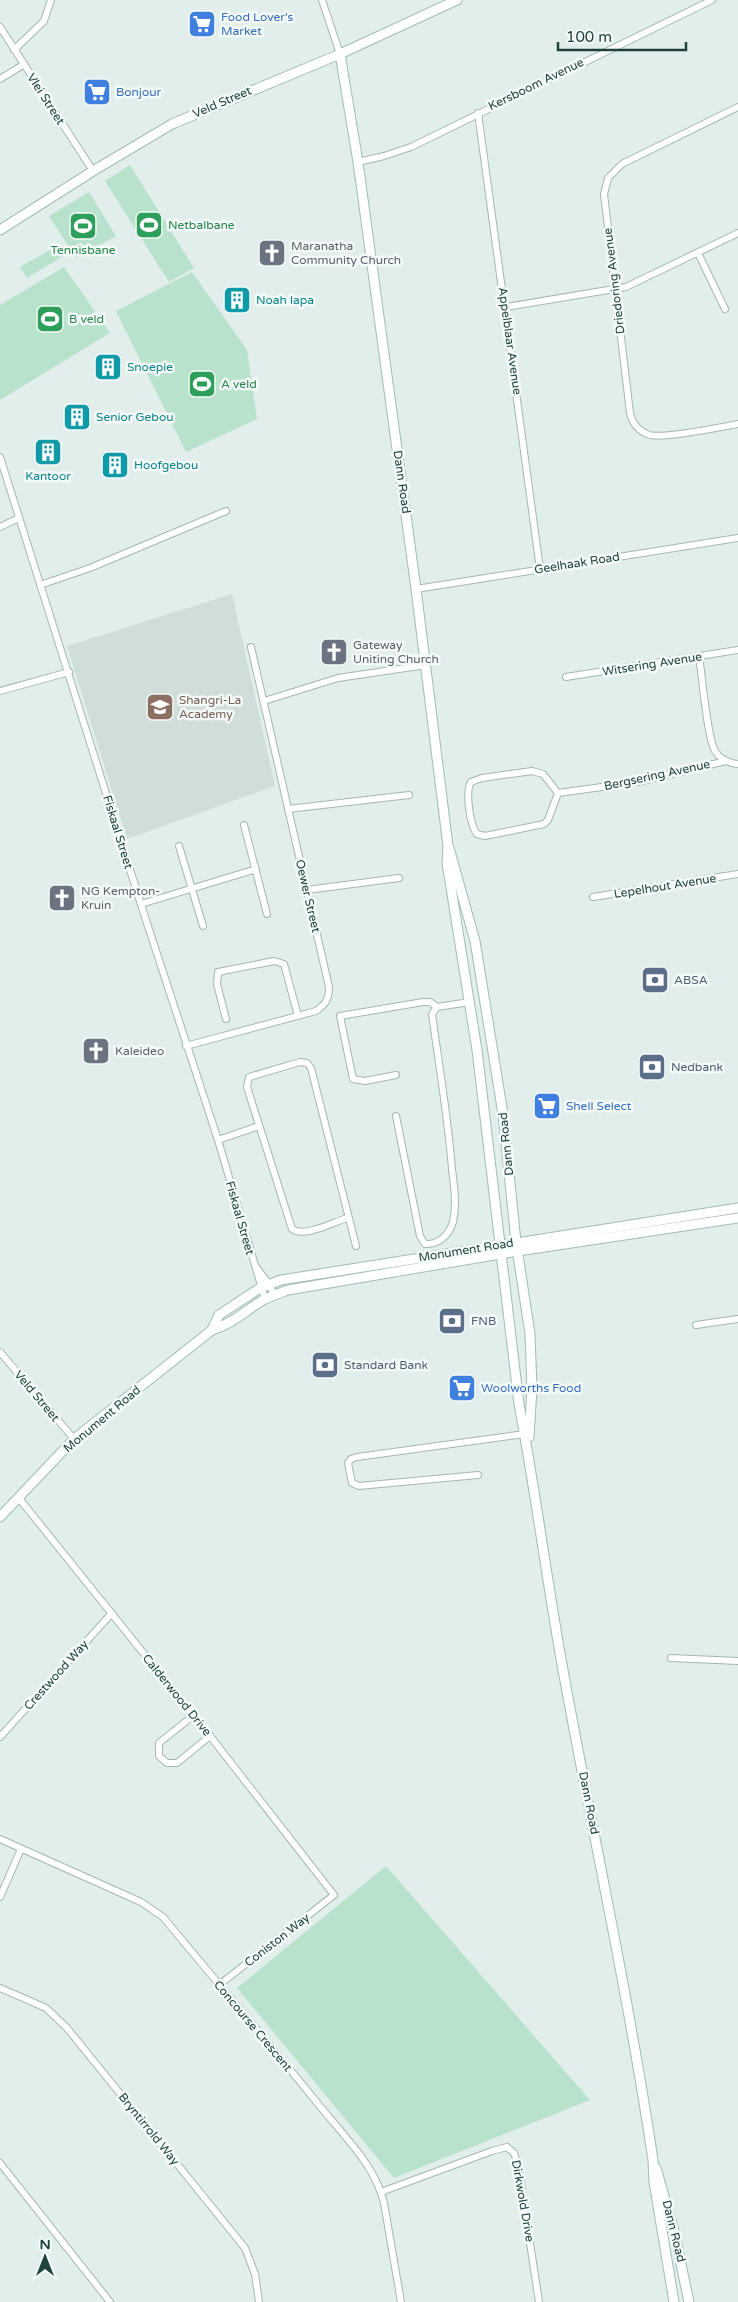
<svg xmlns="http://www.w3.org/2000/svg" width="738" height="2302" font-family="'Varela Round',sans-serif">
  <rect width="100%" height="100%" fill="#e2eeeb"/>
  <!-- built -->
  <path fill="#d0dedb" d="M232,594L275,786L127,839L67,646Z"/>
  <!-- green -->
  <g fill="#b9e2cc">
    <path d="M130,165L194,268L169,282L105,181Z"/>
    <path d="M89,192L116,236L76,258L49,216Z"/>
    <path d="M57,246L65,255L27,278L20,267Z"/>
    <path d="M64,267L110,333L0,400V305Z"/>
    <path d="M192,272L247,350L257,419L186,452L116,311Z"/>
    <path d="M386,1866L590,2100L394,2178L237,1988Z"/>
  </g>
  <g fill="none" stroke-linecap="round" stroke-linejoin="round">
    <!-- street casing -->
    <g stroke="#a4b7b4" stroke-width="8">
      <g id="street">
        <path d="M322,0L340,54"/>
        <path d="M0,27L93,171"/>
        <path d="M14,50L44,21L51,0"/>
        <path d="M0,79L23,65"/>
        <path d="M738,107L622,164L608,178L604,194L630,413C632,423 639,432 650,435C663,439 721,427 738,424"/>
        <path d="M478,113L540,569"/>
        <path d="M358,162L384,156L411,147L712,0"/>
        <path d="M698,253L725,309"/>
        <path d="M506,307L626,287L738,233"/>
        <path d="M0,457L144,914L218,1140L265,1299"/>
        <path d="M0,527L19,518"/>
        <path d="M40,585L90,568L226,511"/>
        <path d="M416,589L738,538"/>
        <path d="M699,656C702,675 707,737 715,751C720,759 729,763 738,764"/>
        <path d="M566,677L738,650"/>
        <path d="M0,691L69,672"/>
        <path d="M264,701L338,678L426,665"/>
        <path d="M532,771L543,774L558,793L548,820L544,824L485,836L477,834C470,826 465,791 471,782L482,778Z"/>
        <path d="M558,793L638,782L726,761"/>
        <path d="M288,809L409,795"/>
        <path d="M244,825L267,914"/>
        <path d="M179,846L203,926"/>
        <path d="M307,890L399,878"/>
        <path d="M593,897L738,874"/>
        <path d="M141,904L256,869"/>
        <path d="M226,1019L217,984L218,972L274,961L284,964L298,1016"/>
        <path d="M186,1046L316,1011C326,1004 329,999 329,987L251,647"/>
        <path d="M396,1075L365,1081L353,1079L340,1016L423,1002H430L437,1007"/>
        <path d="M396,1116L420,1236L425,1244C439,1245 449,1235 453,1222C457,1205 454,1186 452,1169C448,1117 439,1066 432,1014L437,1007L470,1002"/>
        <path d="M218,1140L259,1126"/>
        <path d="M347,1218C333,1222 305,1238 292,1229L247,1087L249,1077L300,1062L307,1063L311,1068L356,1246"/>
        <path d="M256,1267L269,1284L274,1295"/>
        <path d="M696,1325L738,1319"/>
        <path d="M0,1352L74,1439"/>
        <path d="M478,1475L359,1486L352,1483L348,1463L351,1459L357,1457L525,1434"/>
        <path d="M18,1497L210,1736L334,1895L219,1985"/>
        <path d="M671,1658L738,1661"/>
        <path d="M194,1715L159,1743V1756L167,1763H177L210,1736"/>
        <path d="M0,1737L112,1613"/>
        <path d="M0,1839L141,1902L163,1917C215,1980 268,2042 319,2105C343,2135 375,2165 384,2203L401,2302"/>
        <path d="M0,1897L21,1849"/>
        <path d="M0,1988L46,2008L67,2028L245,2248L255,2274L259,2302"/>
        <path d="M0,2163L110,2302"/>
        <path d="M381,2192L492,2151L507,2147L514,2153L518,2164L539,2302"/>
      </g>
    </g>
    <!-- secondary casing -->
    <g stroke="#9fbcb7" stroke-width="11">
      <g id="secondary">
        <path d="M340,54L358,162L416,589L448,846L447,863L477,1050L519,1404C535,1489 546,1574 561,1659C591,1826 628,1992 653,2160L654,2182L674,2302"/>
        <path d="M0,230L93,171L172,124L340,54L457,0"/>
        <path d="M449,848L475,941L503,1114L516,1242L530,1334L532,1389L529,1437"/>
        <path d="M212,1330L219,1315L260,1288L281,1280L738,1208"/>
        <path d="M0,1517L74,1439L212,1330C232,1324 245,1311 263,1300C271,1296 280,1293 288,1290L518,1251L738,1218"/>
        <path d="M656,2168L674,2231L689,2302"/>
      </g>
    </g>
    <!-- street -->
    <use href="#street" stroke="#fff" stroke-width="6"/>
    <!-- secondary -->
    <use href="#secondary" stroke="#fff" stroke-width="9"/>
  </g>
  <!-- icons -->
  <defs>
    <g id="supermarket-square" transform="scale(1.4375)"><rect x="-9" y="-9" width="18" height="18" rx="4" fill="#3f7fe0" stroke="#f4faf8"/><path d="M-6-5.5h2.5l.6 2H6L4.5 2H-2.5L-4.4-4H-6ZM-1.5 3.2a1.3 1.3 0 1 0 .1 0ZM3 3.2a1.3 1.3 0 1 0 .1 0Z" fill="#fff"/></g>
    <g id="stadium-square" transform="scale(1.4375)"><rect x="-9" y="-9" width="18" height="18" rx="4" fill="#2e9e5b" stroke="#f4faf8"/><path d="M0-5a6.5 5 0 1 0 0 10a6.5 5 0 1 0 0-10ZM-3.5-1.8h7v3.6h-7Z" fill="#fff"/></g>
    <g id="church-square" transform="scale(1.4375)"><rect x="-9" y="-9" width="18" height="18" rx="4" fill="#6b7280" stroke="#f4faf8"/><path d="M-1.2-6h2.4v3.5h3.3v2.4h-3.3V6h-2.4V-.1h-3.3v-2.4h3.3Z" fill="#fff"/></g>
    <g id="building-square" transform="scale(1.4375)"><rect x="-9" y="-9" width="18" height="18" rx="4" fill="#0f9aa8" stroke="#f4faf8"/><path d="M-4-6H4V6H1V3H-1V6H-4ZM-2.5-4.3h1.7v1.8h-1.7ZM.8-4.3h1.7v1.8H.8ZM-2.5-1h1.7V.8h-1.7ZM.8-1h1.7V.8H.8Z" fill="#fff"/></g>
    <g id="school-square" transform="scale(1.4375)"><rect x="-9" y="-9" width="18" height="18" rx="4" fill="#8d6e63" stroke="#f4faf8"/><path d="M0-5L7-2L0 1L-7-2ZM-4 1L0 2.5L4 1V4Q0 6-4 4Z" fill="#fff"/></g>
    <g id="bank-square" transform="scale(1.4375)"><rect x="-9" y="-9" width="18" height="18" rx="4" fill="#5c6f8a" stroke="#f4faf8"/><path d="M-6-4H6V4H-6ZM0-2.3a2.3 2.3 0 1 0 0 4.6a2.3 2.3 0 1 0 0-4.6Z" fill="#fff"/></g>
  </defs>
  <g fill-rule="evenodd">
    <use href="#supermarket-square" x="202" y="24"/>
    <use href="#supermarket-square" x="97" y="92"/>
    <use href="#stadium-square" x="149" y="225"/>
    <use href="#stadium-square" x="83" y="226"/>
    <use href="#church-square" x="272" y="253"/>
    <use href="#building-square" x="237" y="300"/>
    <use href="#stadium-square" x="50" y="319"/>
    <use href="#building-square" x="108" y="367"/>
    <use href="#stadium-square" x="202" y="384"/>
    <use href="#building-square" x="77" y="417"/>
    <use href="#building-square" x="48" y="452"/>
    <use href="#building-square" x="115" y="465"/>
    <use href="#church-square" x="334" y="652"/>
    <use href="#school-square" x="160" y="707"/>
    <use href="#church-square" x="62" y="898"/>
    <use href="#bank-square" x="655" y="980"/>
    <use href="#church-square" x="96" y="1051"/>
    <use href="#bank-square" x="652" y="1067"/>
    <use href="#supermarket-square" x="547" y="1106"/>
    <use href="#bank-square" x="452" y="1321"/>
    <use href="#bank-square" x="325" y="1365"/>
    <use href="#supermarket-square" x="462" y="1388"/>
  </g>
  <g text-anchor="middle" stroke-width="5" stroke-linejoin="round" paint-order="stroke">
    <!-- shop labels -->
    <g font-size="12" fill="#366cbe" stroke="#f4faf8" text-anchor="start">
      <text x="221" y="21">Food Lover's<tspan x="221" dy="14">Market</tspan></text>
      <text x="116" y="96">Bonjour</text>
      <text x="566" y="1110">Shell Select</text>
      <text x="481" y="1392">Woolworths Food</text>
    </g>
    <!-- street labels -->
    <g font-size="12" fill="#20423f" stroke="#f4faf8">
      <text transform="translate(536 84) rotate(-26)" y="4">Kersboom Avenue</text>
      <text transform="translate(46 99) rotate(57)" y="4">Vlei Street</text>
      <text transform="translate(222 102) rotate(-23)" y="4">Veld Street</text>
      <text transform="translate(614 281) rotate(-97)" y="4">Driedoring Avenue</text>
      <text transform="translate(510 341) rotate(82)" y="4">Appelblaar Avenue</text>
      <text transform="translate(402 482) rotate(82)" y="4">Dann Road</text>
      <text transform="translate(577 563) rotate(-9)" y="4">Geelhaak Road</text>
      <text transform="translate(652 664) rotate(-9)" y="4">Witsering Avenue</text>
      <text transform="translate(657 775) rotate(-12)" y="4">Bergsering Avenue</text>
      <text transform="translate(118 832) rotate(73)" y="4">Fiskaal Street</text>
      <text transform="translate(665 886) rotate(-9)" y="4">Lepelhout Avenue</text>
      <text transform="translate(308 896) rotate(77)" y="4">Oewer Street</text>
      <text transform="translate(506 1144) rotate(-96)" y="4">Dann Road</text>
      <text transform="translate(240 1218) rotate(74)" y="4">Fiskaal Street</text>
      <text transform="translate(466 1250) rotate(-9)" y="4">Monument Road</text>
      <text transform="translate(37 1396) rotate(50)" y="4">Veld Street</text>
      <text transform="translate(102 1419) rotate(-40)" y="4">Monument Road</text>
      <text transform="translate(56 1675) rotate(-48)" y="4">Crestwood Way</text>
      <text transform="translate(177 1695) rotate(51)" y="4">Calderwood Drive</text>
      <text transform="translate(589 1803) rotate(79)" y="4">Dann Road</text>
      <text transform="translate(277 1940) rotate(-38)" y="4">Coniston Way</text>
      <text transform="translate(253 2026) rotate(50)" y="4">Concourse Crescent</text>
      <text transform="translate(149 2129) rotate(51)" y="4">Bryntirrold Way</text>
      <text transform="translate(523 2201) rotate(80)" y="4">Dirkwold Drive</text>
      <text transform="translate(674 2231) rotate(76)" y="4">Dann Road</text>
    </g>
    <!-- leisure labels -->
    <g font-size="12" fill="#27864d" stroke="#f4faf8" text-anchor="start">
      <text x="168" y="229">Netbalbane</text>
      <text x="83" y="254" text-anchor="middle">Tennisbane</text>
      <text x="69" y="323">B veld</text>
      <text x="221" y="388">A veld</text>
    </g>
    <!-- worship labels -->
    <g font-size="12" fill="#5b616d" stroke="#f4faf8" text-anchor="start">
      <text x="291" y="250">Maranatha<tspan x="291" dy="14">Community Church</tspan></text>
      <text x="353" y="649">Gateway<tspan x="353" dy="14">Uniting Church</tspan></text>
      <text x="81" y="895">NG Kempton-<tspan x="81" dy="14">Kruin</tspan></text>
      <text x="115" y="1055">Kaleideo</text>
    </g>
    <!-- culture labels -->
    <g font-size="12" fill="#0d838f" stroke="#f4faf8" text-anchor="start">
      <text x="256" y="304">Noah lapa</text>
      <text x="127" y="371">Snoepie</text>
      <text x="96" y="421">Senior Gebou</text>
      <text x="134" y="469">Hoofgebou</text>
      <text x="48" y="480" text-anchor="middle">Kantoor</text>
    </g>
    <!-- education labels -->
    <g font-size="12" fill="#785e54" stroke="#f4faf8" text-anchor="start">
      <text x="179" y="704">Shangri-La<tspan x="179" dy="14">Academy</tspan></text>
    </g>
    <!-- service labels -->
    <g font-size="12" fill="#4e5e75" stroke="#f4faf8" text-anchor="start">
      <text x="674" y="984">ABSA</text>
      <text x="671" y="1071">Nedbank</text>
      <text x="471" y="1325">FNB</text>
      <text x="344" y="1369">Standard Bank</text>
    </g>
  </g>
  <!-- north arrow -->
  <g transform="translate(45 2257)" stroke="#f4faf8" stroke-width="4" paint-order="stroke">
  <path d="M0-4L9 19L0 12L-9 19Z" fill="#20423f"/>
  <text y="-8" font-size="14" font-weight="bold" text-anchor="middle" fill="#20423f">N</text>
  </g>
  <!-- scale -->
  <path d="M558 42v8h128v-8" fill="none" stroke="#20423f" stroke-width="2.5"/>
  <text x="566" y="42" font-size="15" fill="#20423f" stroke="#f4faf8" stroke-width="4" paint-order="stroke">100 m</text>
</svg>
